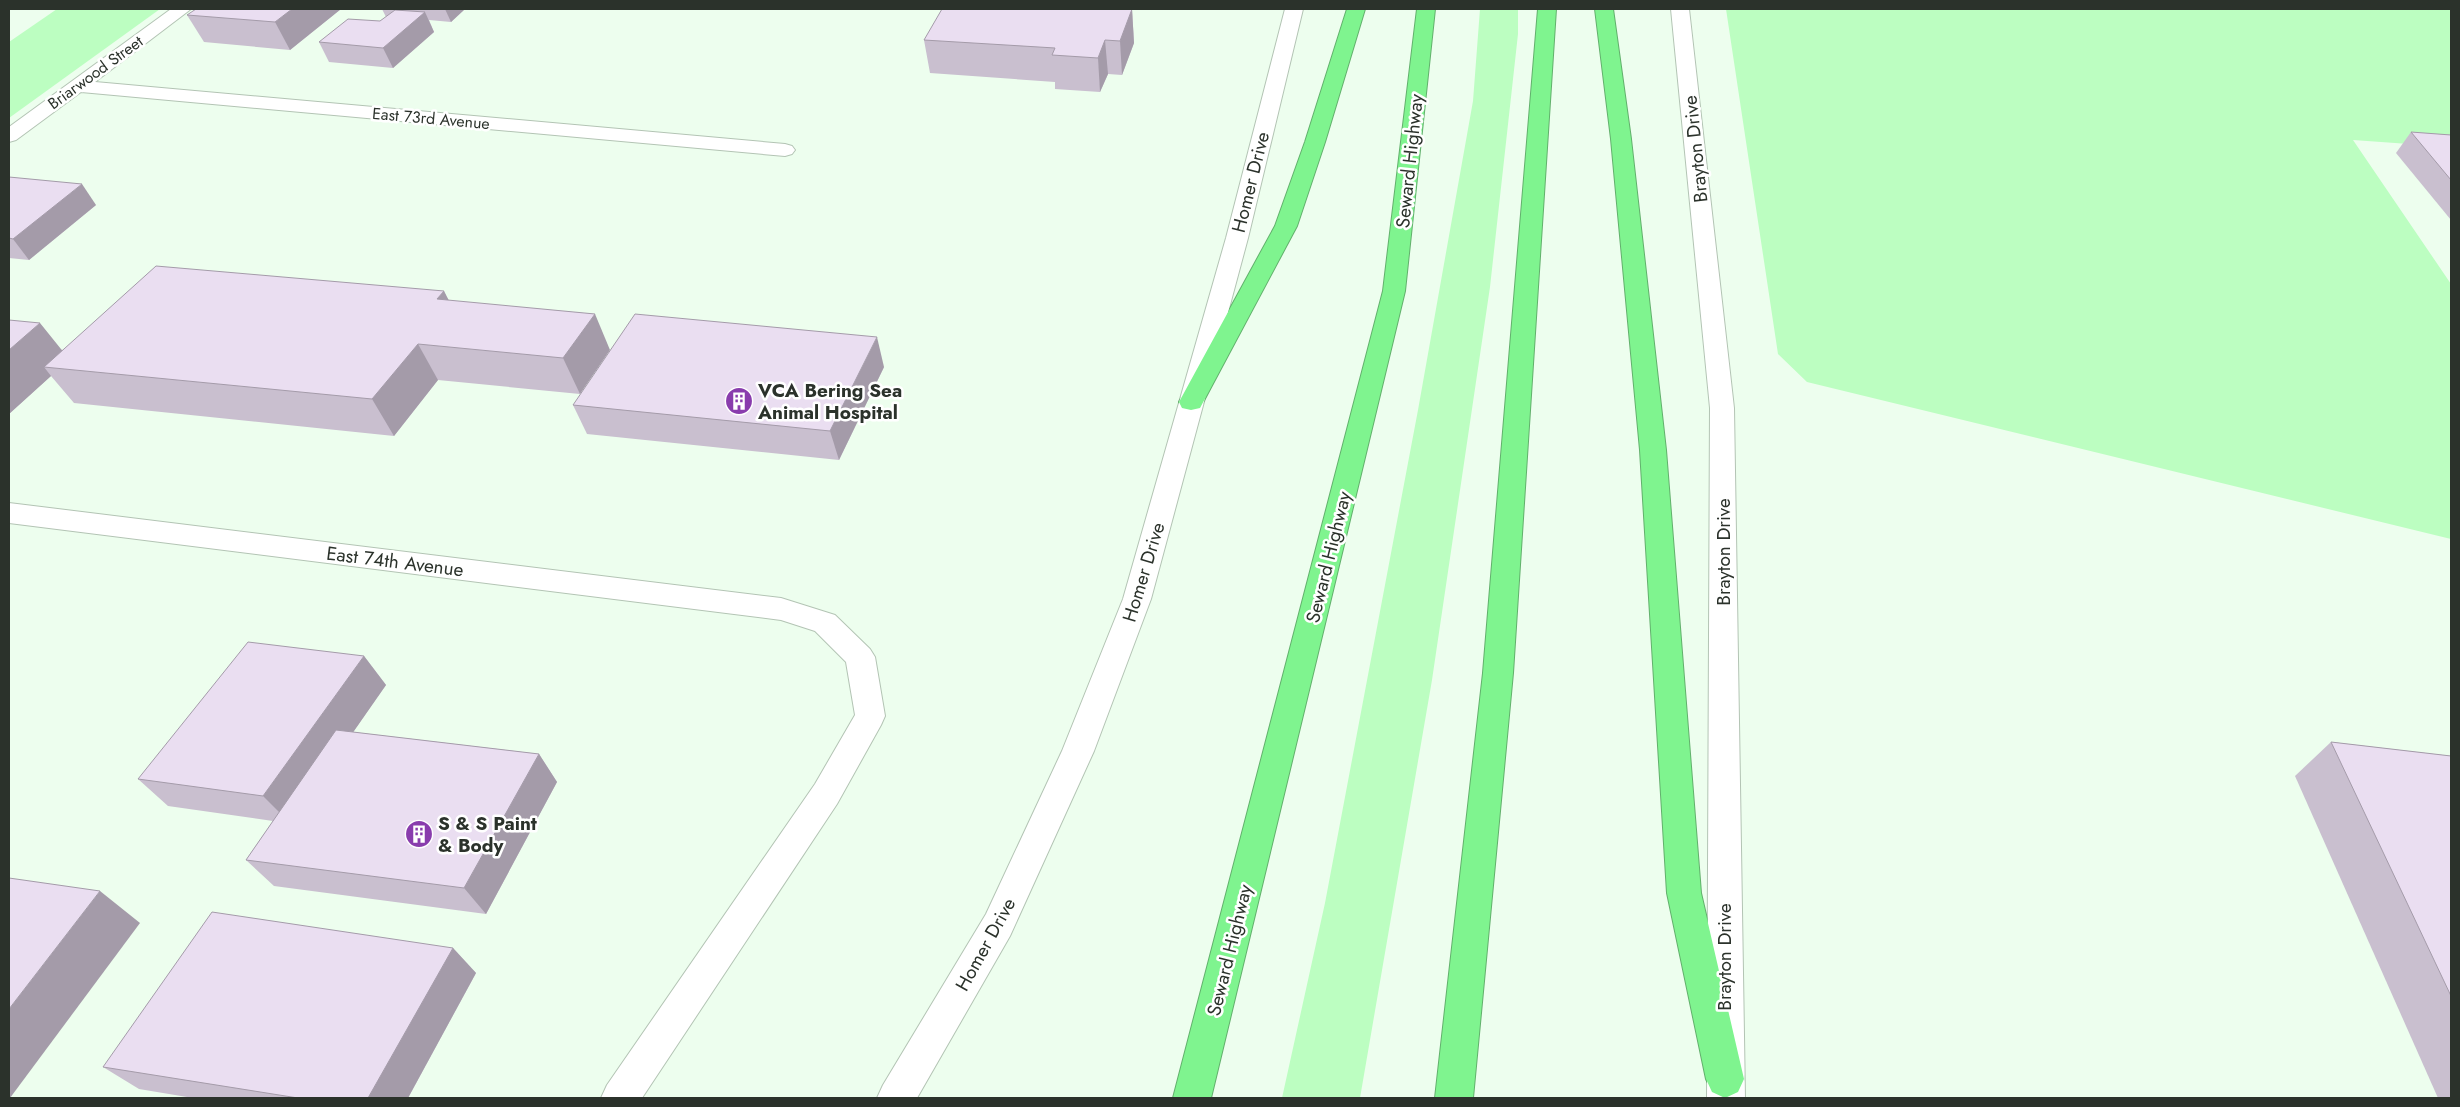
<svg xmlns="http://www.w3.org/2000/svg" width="2460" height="1107" font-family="Jost,sans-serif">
  <rect width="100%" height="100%" fill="#edfeee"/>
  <!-- green -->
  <g fill="#bcfec1">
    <path d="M57,9H160L9,118V42Z"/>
    <path d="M1480,9H1518V34L1490,287L1432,680L1360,1098H1282L1325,903L1418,410L1473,101Z"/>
    <path d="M1726,9H2451V147L2353,140L2451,284V539L1807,382L1778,354Z"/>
  </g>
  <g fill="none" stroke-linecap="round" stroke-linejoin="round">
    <!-- minor casing -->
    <g stroke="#b3c4b4" stroke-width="2">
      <g id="minor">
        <path d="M171,9H191L95,82L785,144L792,146L795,150L792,154L785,156L81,92L16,140L9,142V127Z"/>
        <path d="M9,503L781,598L835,615L870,649L875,657L885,716L881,725L837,804L642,1098H601L607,1085L815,784L855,715L846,662L815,631L781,620L9,523Z"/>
      </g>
    </g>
    <!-- tertiary casing -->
    <g stroke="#b3c4b4" stroke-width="2">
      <g id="tertiary">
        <path d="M1285,9H1303L1248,238L1151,599L1094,751L1010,936L917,1098H877L883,1085L986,914L1062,751L1123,599L1226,238Z"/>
        <path d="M1671,9H1689L1734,408L1745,1098H1707L1710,408Z"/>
      </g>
    </g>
    <!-- motorway casing -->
    <g stroke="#62b06c" stroke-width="2">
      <g id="motorway">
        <path d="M1347,9H1365L1325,142L1297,226L1200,408L1191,410L1182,408L1179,402L1275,226L1305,142Z"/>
        <path d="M1417,9H1435L1405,291L1211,1098H1173L1383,291Z"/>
        <path d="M1538,9H1556L1513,673L1473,1098H1435L1483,673Z"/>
        <path d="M1595,9H1613L1631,139L1666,450L1701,893L1744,1079L1738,1092L1725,1098L1712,1092L1706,1079L1667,893L1640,450L1611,139Z"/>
      </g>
    </g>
    <!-- minor -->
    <use href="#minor" fill="#fff" fill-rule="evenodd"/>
    <!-- tertiary -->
    <use href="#tertiary" fill="#fff" fill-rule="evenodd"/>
    <!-- motorway -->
    <use href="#motorway" fill="#7ff48f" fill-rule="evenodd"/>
  </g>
  <!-- wall -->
  <g fill="#c9bfcf">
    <path d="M341,9L290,50L204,42L187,15Z"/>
    <path d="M382,9H465L451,22L429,20L434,32L393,68L329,62L319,42L380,21L386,17Z"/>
    <path d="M1132,9L1134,43L1122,75L1108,74L1100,92L1055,89V82L930,73L924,40Z"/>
    <path d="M2411,132L2451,135V220L2396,153Z"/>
    <path d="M9,177L96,205L29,260L9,258Z"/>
    <path d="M444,291L448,301L595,314L580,394L438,380L394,436L74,403L51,376L9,414V320L62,350Z"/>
    <path d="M884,367L839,460L587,434L573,405Z"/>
    <path d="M364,656L386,685L353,732L539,754L557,782L486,914L274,886L246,860L273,821L168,806L138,779Z"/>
    <path d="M2331,742L2451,756V1098H2438L2295,776Z"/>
    <path d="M453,948L476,973L408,1098H193L139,1089L103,1067Z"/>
  </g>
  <!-- shaded-wall -->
  <g fill="#a49ba9">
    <path d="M292,9H341L290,50L275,22Z"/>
    <path d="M445,9H465L451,22Z"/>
    <path d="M1132,9L1134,43L1122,75L1120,41Z"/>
    <path d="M425,12L434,32L393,68L383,48Z"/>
    <path d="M1105,40L1108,74L1100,92L1098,58Z"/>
    <path d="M82,184L96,205L29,260L13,239Z"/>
    <path d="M444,291L463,328L437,299Z"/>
    <path d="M595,314L610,350L580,394L563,358Z"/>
    <path d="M40,323L69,359L44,367L51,376L9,414V350Z"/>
    <path d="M877,337L884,367L839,460L830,431Z"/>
    <path d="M418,344L438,380L394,436L372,399Z"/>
    <path d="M364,656L386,685L290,823L263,796Z"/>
    <path d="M539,754L557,782L486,914L464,888Z"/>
    <path d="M100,891L140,923L10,1098H9V1009Z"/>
    <path d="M453,948L476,973L408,1098H368Z"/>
  </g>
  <!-- building -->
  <g fill="#eadef1" stroke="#a49ba9">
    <path d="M196,9H292L275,22L187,15Z"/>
    <path d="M942,9H1132L1120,41L1105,40L1098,58L1052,55L1055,48L924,40Z"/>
    <path d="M395,10L425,12L383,48L319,42L348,19L380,21Z"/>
    <path d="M2411,132L2451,135V180Z"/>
    <path d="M9,177L82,184L13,239L9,238Z"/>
    <path d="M156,266L444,291L437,299L595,314L563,358L418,344L372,399L44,367Z"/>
    <path d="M635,314L877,337L830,431L573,405Z"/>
    <path d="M9,320L40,323L9,350Z"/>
    <path d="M248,642L364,656L263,796L138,779Z"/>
    <path d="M336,730L539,754L464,888L246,860Z"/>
    <path d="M2331,742L2451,756V996Z"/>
    <path d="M9,878L100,891L9,1009Z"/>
    <path d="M212,912L453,948L368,1098H298L103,1067Z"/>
  </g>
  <!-- icons -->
  <defs>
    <g id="building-disc" transform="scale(1.4375)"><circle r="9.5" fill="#893cad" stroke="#fff"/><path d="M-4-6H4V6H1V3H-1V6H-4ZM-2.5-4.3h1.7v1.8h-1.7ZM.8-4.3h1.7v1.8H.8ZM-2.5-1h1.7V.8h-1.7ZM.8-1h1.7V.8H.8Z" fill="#fff"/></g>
  </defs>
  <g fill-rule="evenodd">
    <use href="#building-disc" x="739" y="401"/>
    <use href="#building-disc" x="419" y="834"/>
  </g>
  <g text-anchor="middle" stroke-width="5" stroke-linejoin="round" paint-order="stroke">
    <!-- far-street labels -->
    <g font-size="16" fill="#2b322b" stroke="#fff">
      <text transform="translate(95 72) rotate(-36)" y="6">Briarwood Street</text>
      <text transform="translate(431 118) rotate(5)" y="6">East 73rd Avenue</text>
    </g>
    <!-- street labels -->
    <g font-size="19" fill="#2b322b" stroke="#fff">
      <text transform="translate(1695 149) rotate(-96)" y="7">Brayton Drive</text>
      <text transform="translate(1409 161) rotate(-84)" y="7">Seward Highway</text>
      <text transform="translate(1250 182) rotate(-76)" y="7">Homer Drive</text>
      <text transform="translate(1723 552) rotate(-90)" y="7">Brayton Drive</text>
      <text transform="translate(1328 557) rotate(-76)" y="7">Seward Highway</text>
      <text transform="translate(395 561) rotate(7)" y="7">East 74th Avenue</text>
      <text transform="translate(1143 572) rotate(-73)" y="7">Homer Drive</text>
      <text transform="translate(985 944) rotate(-61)" y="7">Homer Drive</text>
      <text transform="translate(1229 950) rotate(-76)" y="7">Seward Highway</text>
      <text transform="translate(1724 957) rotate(-90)" y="7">Brayton Drive</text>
    </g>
    <!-- poi labels -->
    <g font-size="19" font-weight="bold" fill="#2b322b" stroke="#fff" text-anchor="start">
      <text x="758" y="397">VCA Bering Sea<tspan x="758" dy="22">Animal Hospital</tspan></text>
      <text x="438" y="830">S &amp; S Paint<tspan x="438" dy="22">&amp; Body</tspan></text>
    </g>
  </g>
  <!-- border -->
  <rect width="2460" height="1107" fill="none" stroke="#2b322b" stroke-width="20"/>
</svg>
